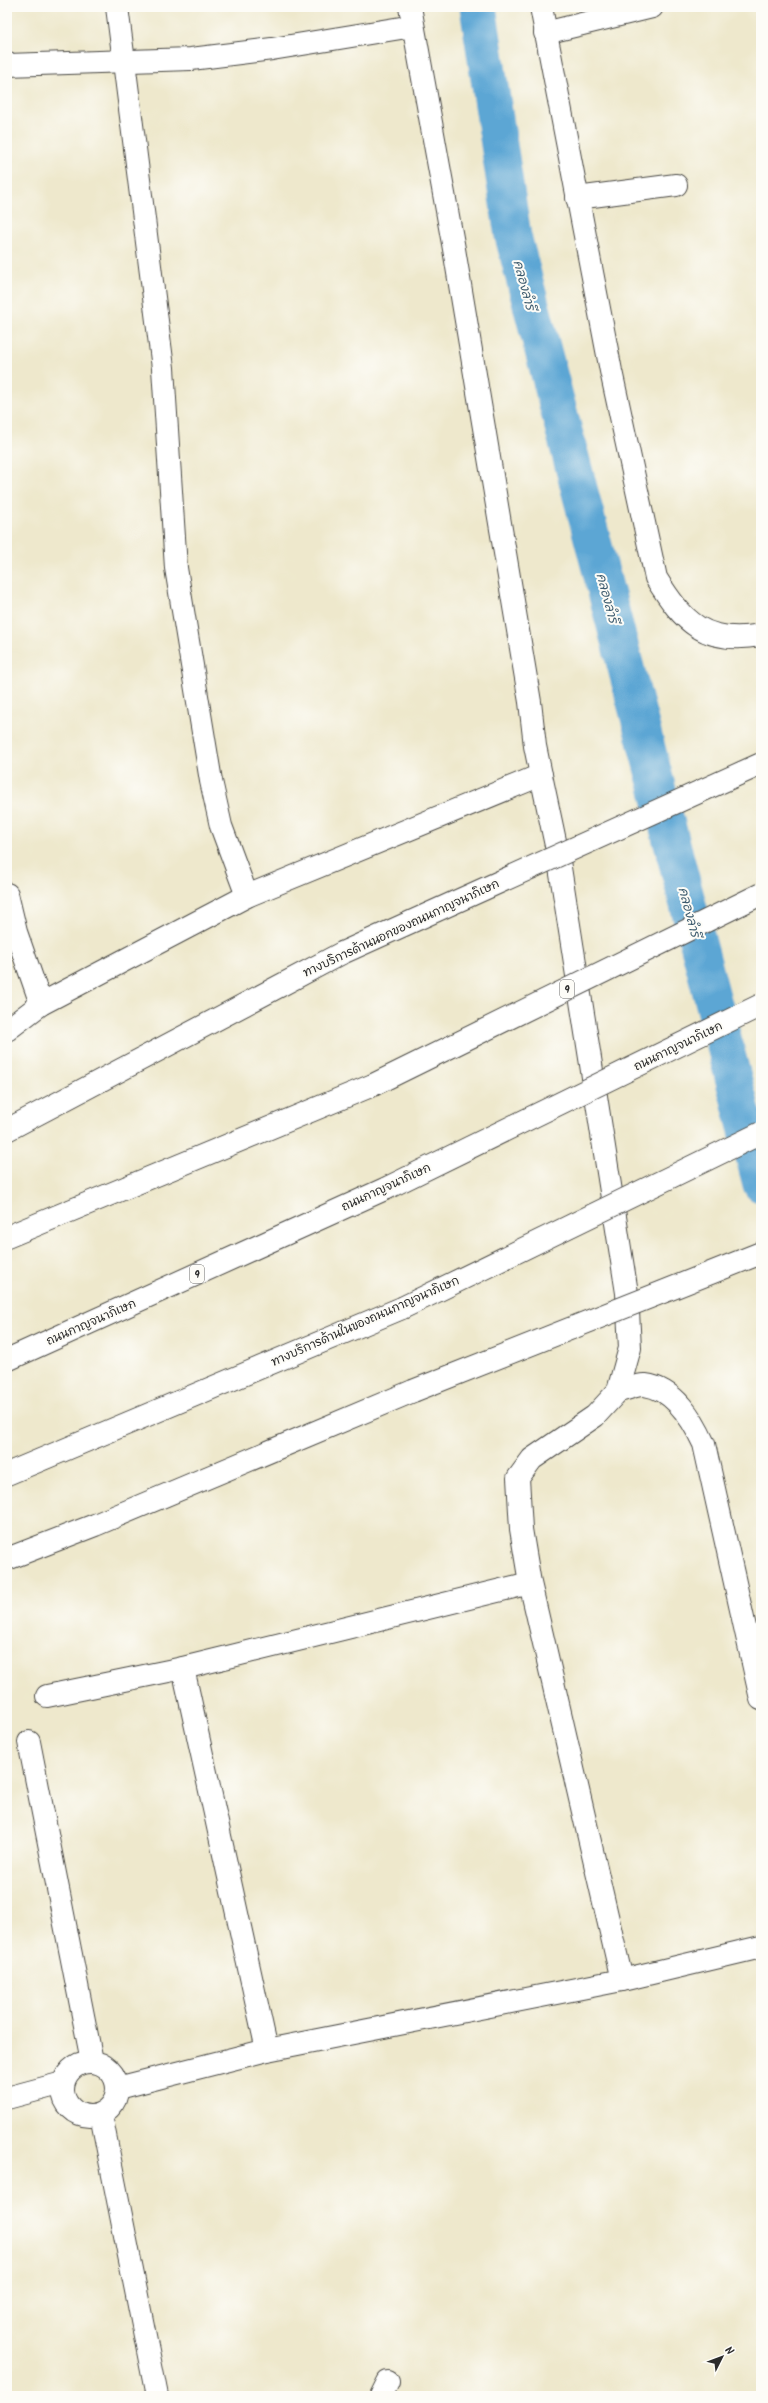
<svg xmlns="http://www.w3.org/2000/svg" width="768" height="2403" font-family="Kalam,'Playpen Sans Thai',sans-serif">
  <rect width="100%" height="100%" fill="#fdfcf7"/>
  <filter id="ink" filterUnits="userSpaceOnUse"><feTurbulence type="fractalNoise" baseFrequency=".025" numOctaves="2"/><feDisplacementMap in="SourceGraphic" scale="8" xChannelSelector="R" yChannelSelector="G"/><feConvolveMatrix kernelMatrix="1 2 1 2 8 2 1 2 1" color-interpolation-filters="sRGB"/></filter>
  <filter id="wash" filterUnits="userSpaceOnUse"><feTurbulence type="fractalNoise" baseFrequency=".012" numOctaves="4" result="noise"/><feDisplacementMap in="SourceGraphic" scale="16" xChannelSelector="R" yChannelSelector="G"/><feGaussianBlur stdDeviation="0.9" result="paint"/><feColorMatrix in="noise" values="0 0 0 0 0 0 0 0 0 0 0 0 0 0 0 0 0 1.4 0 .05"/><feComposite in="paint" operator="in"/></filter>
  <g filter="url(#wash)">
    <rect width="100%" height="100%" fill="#eee8cc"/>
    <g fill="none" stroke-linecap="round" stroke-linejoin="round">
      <!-- canal -->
      <path stroke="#5ba6d4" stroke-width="37" d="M478,7L513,236L761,1184"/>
    </g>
  </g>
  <g filter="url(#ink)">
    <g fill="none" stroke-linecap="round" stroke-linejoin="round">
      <!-- minor casing -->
      <g stroke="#484743" stroke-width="24">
        <g id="minor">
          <path d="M117,7L163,368L176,568L211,781L221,826L247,896"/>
          <path d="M410,7L454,249L530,702L535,746L541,775"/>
          <path d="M541,7L611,371L656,578C684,623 705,645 761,635"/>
          <path d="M545,33L652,7"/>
          <path d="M7,65L191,59L272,49L413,26"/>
          <path d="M577,198L676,185"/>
          <path d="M7,894L16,932L41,1004"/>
          <path d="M7,1030L41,1004L247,896L541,775L558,855L627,1293L630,1348L618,1391L595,1416L532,1459L518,1478L521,1529L530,1583L622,1980L267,2050L118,2088"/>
          <path d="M618,1391C626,1390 638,1384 645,1385C675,1389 693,1420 704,1444L761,1699"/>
          <path d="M183,1668L267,2050"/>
          <path d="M47,1696L183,1668L530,1583"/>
          <path d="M29,1742L92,2061"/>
          <path d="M622,1980L761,1947"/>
          <circle cx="90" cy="2089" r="27"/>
          <path d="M7,2098L63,2083"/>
          <path d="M101,2115L157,2396"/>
          <path d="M381,2396L388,2382"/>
        </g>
      </g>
      <!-- major casing -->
      <g stroke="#484743" stroke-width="24">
        <g id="major">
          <path d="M7,1130L342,953"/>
          <path d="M7,1474L402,1308"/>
          <path d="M7,1559L95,1525L413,1391"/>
        </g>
      </g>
      <!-- highway casing -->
      <g stroke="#484743" stroke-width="24">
        <g id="highway">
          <path d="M7,1237L373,1085"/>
          <path d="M7,1360L387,1188"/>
        </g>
      </g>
      <!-- minor -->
      <use href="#minor" stroke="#fff" stroke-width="22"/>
      <!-- major -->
      <use href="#major" stroke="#fff" stroke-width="22"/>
      <!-- highway -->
      <use href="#highway" stroke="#fff" stroke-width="22"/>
      <!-- major-bridge casing -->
      <g stroke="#484743" stroke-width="24" stroke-linecap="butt">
        <g id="major-bridge">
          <path d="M342,953L761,764"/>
          <path d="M402,1308L761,1133"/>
          <path d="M413,1391L761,1253"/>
        </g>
      </g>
      <!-- highway-bridge casing -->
      <g stroke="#484743" stroke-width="24" stroke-linecap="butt">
        <g id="highway-bridge">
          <path d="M373,1085L761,894"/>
          <path d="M387,1188L761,1005"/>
        </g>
      </g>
      <!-- major-bridge -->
      <use href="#major-bridge" stroke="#fff" stroke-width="22"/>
      <!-- highway-bridge -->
      <use href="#highway-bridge" stroke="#fff" stroke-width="22"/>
    </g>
  </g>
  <g text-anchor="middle" stroke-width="4" stroke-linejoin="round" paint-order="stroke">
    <!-- shield labels -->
    <g fill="#fdfcf7" stroke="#6a6a68" stroke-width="1">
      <rect x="560" y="980" width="14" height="18" rx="3"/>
      <rect x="190" y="1265" width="14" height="18" rx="3"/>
    </g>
    <g font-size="11" font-weight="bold" fill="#2b2b2b">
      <text x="567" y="993">9</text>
      <text x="197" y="1278">9</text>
    </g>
    <!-- street labels -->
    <g font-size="12" fill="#2b2b2b" stroke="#fdfcf7">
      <text transform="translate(401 928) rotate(-25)" y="4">ทางบริการด้านนอกของถนนกาญจนาภิเษก</text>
      <text transform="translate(678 1046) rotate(-26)" y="4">ถนนกาญจนาภิเษก</text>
      <text transform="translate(386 1187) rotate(-25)" y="4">ถนนกาญจนาภิเษก</text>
      <text transform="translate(365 1321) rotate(-24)" y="4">ทางบริการด้านในของถนนกาญจนาภิเษก</text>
      <text transform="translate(91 1322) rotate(-24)" y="4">ถนนกาญจนาภิเษก</text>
    </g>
    <!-- water labels -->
    <g font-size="13" font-style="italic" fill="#3e5c6f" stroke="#fdfcf7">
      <text transform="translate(525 285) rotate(75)" y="5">คลองลำรี</text>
      <text transform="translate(608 598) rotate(75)" y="5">คลองลำรี</text>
      <text transform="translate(690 912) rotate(75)" y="5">คลองลำรี</text>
    </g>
  </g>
  <!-- margin -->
  <rect width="768" height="2403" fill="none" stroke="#fdfcf7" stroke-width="24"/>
  <!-- north arrow -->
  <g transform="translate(722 2357) rotate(48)" stroke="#fdfcf7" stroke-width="3" paint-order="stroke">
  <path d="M0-3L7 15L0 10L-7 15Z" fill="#2b2b2b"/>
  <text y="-6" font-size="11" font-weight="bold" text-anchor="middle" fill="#2b2b2b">N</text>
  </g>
</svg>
